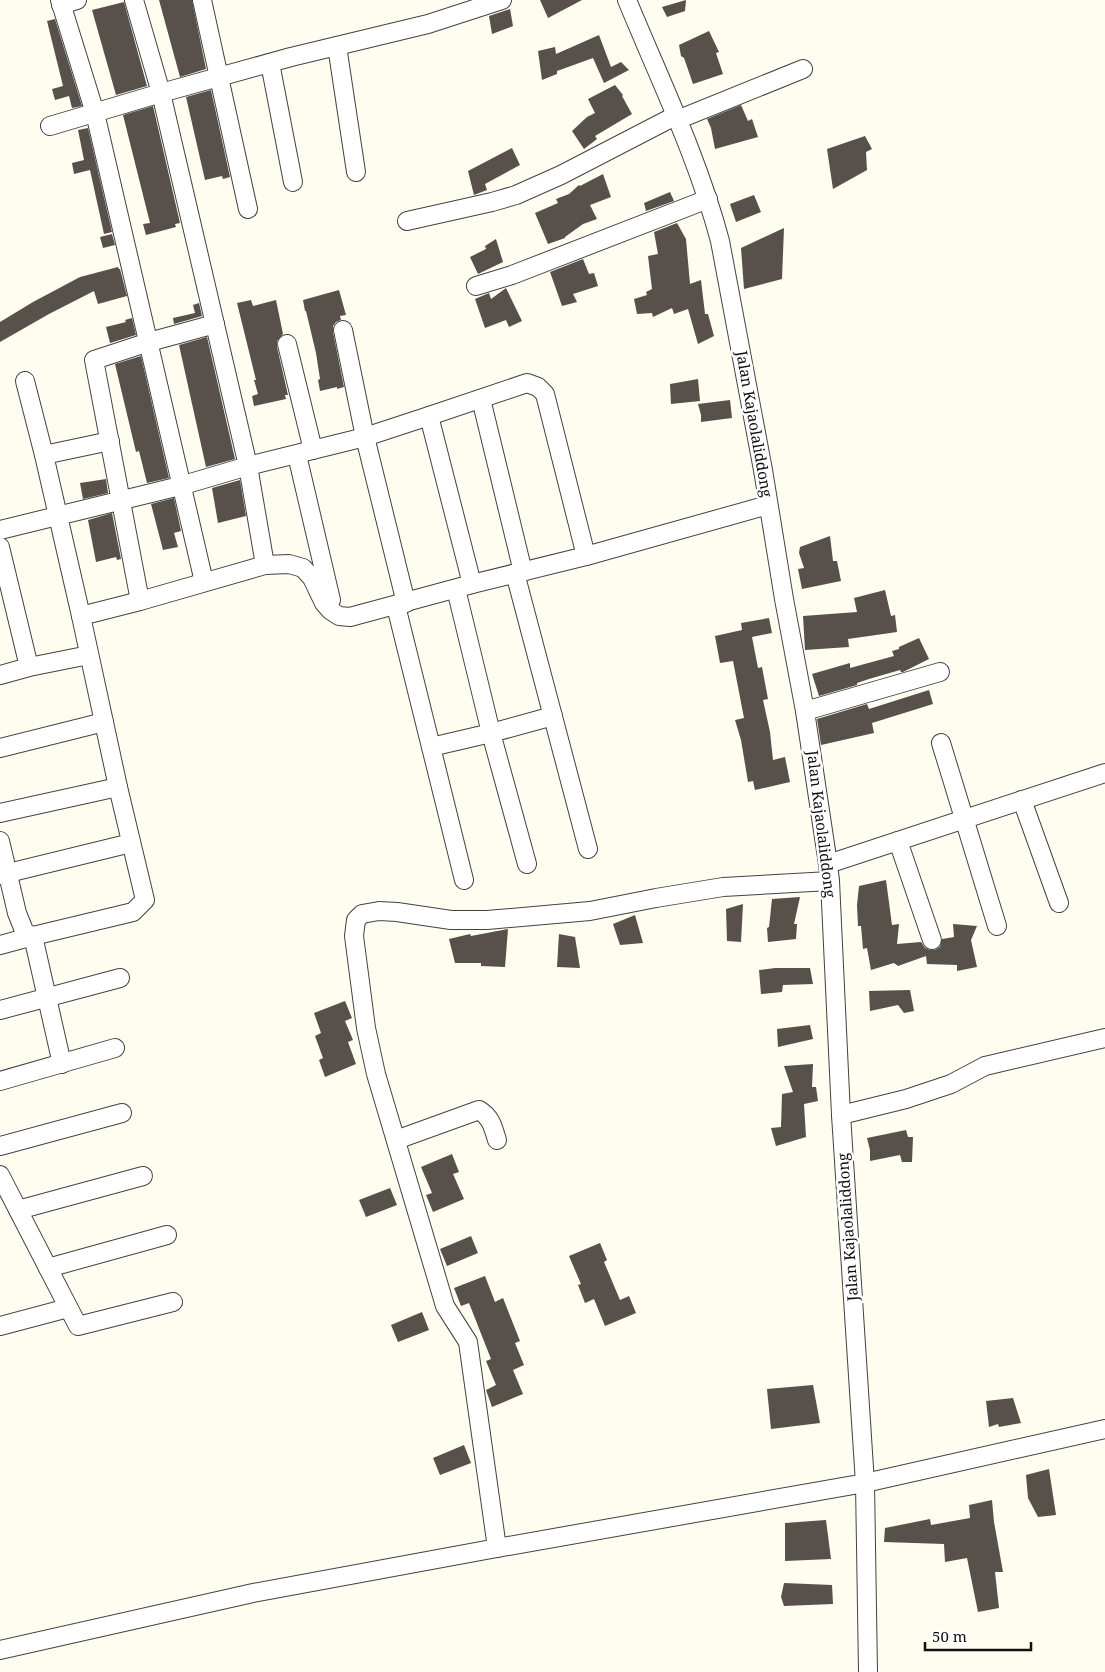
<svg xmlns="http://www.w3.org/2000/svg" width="1105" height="1672" font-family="'Noto Serif',serif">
  <rect width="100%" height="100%" fill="#fffcf0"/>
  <!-- building -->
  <g fill="#58504a">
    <path d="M159,0H192L206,69L180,77Z"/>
    <path d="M540,0H582L548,18Z"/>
    <path d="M686,0L685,11L667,17L662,7Z"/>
    <path d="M124,2L147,86L116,95L92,10Z"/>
    <path d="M510,9L513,26L492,34L489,16Z"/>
    <path d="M55,19L82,106L72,108L69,96L55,100L52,89L63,86L47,21Z"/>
    <path d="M709,31L719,52L716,53L723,74L693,84L684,58L681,56L679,45Z"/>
    <path d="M599,35L611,67L621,62L629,70L604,83L593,58L557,71V74L542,80L538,51L555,47L556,54Z"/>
    <path d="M615,85L623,95L622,96L632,114L595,136L597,139L584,149L572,131L587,117L595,113L588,99Z"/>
    <path d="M211,90L230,177L223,179L222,176L205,180L186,97Z"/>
    <path d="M741,105L748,121L752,119L758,137L715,149L711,128L707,119Z"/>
    <path d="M153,106L180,223L175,224L176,227L146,235L143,224L150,223L123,115Z"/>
    <path d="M88,128L112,232L104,234L90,170L74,174L72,163L84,160L78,130Z"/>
    <path d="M865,136L872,149L866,152L867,170L833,189L827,149Z"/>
    <path d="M512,148L520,165L485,184L487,190L474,195L468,171Z"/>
    <path d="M603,174L611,197L590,205L597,219L583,224L565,237V238L548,244L535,213L558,203L556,199L569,194L579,185L580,186Z"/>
    <path d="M670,192L674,201L646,211L644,203Z"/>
    <path d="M754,195L761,212L736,222L730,204Z"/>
    <path d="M677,223L686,239L690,284L701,280L705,314H708L714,336L698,344L688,309L674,314L672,308L653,317L652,313L637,314L634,299L647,295L646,292L652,289L648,256L658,254L654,232Z"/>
    <path d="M784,228L782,279L744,289L741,248Z"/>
    <path d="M112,234L115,245L103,248L100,237Z"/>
    <path d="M496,239L503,262L478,274L470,257L486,249L485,246Z"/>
    <path d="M583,259L589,274L594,273L598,286L573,294L577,302L562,306L550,272Z"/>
    <path d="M118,267L119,269H120L127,296L98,304L94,291L49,314L0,342V322L33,302L80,277Z"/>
    <path d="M506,288L522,321L509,327L506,320L485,328L475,299L489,293L491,299Z"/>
    <path d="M339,290L346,315L340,316L341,320L336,322L333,326V332L344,387L337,389V387L320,391L318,380L320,379L316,353L306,311H305L303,300Z"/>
    <path d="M251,300L253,306L276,300L283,334L277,341V347L288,395H285L286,399L254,406L252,396L258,394L254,380H256L237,303Z"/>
    <path d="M199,303L202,316L174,324L173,318L195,313L193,305Z"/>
    <path d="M132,318L136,335L110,343L106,327L126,322L125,320Z"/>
    <path d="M207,337L235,459L206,467L179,345Z"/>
    <path d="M141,356L169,478L147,483L139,451L136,452L115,364Z"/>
    <path d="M698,379L700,401L671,404L670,384Z"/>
    <path d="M730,400L732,418L701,422V415L698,404Z"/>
    <path d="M106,479L108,493L83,499L80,483Z"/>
    <path d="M240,480L246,516L218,523L212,488Z"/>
    <path d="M174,498L181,531L174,533L178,547L163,550L151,504Z"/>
    <path d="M112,513L121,559L117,560L116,557L96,562L88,520Z"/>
    <path d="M830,536L833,561H837L841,581L802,589L798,569L804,568L799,553L800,547Z"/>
    <path d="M885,590L891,616L895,615L897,632L848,639L849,647L805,650L803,616L857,612L854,598Z"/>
    <path d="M769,618L772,633L752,637L758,668L762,667L768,699L763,700L770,732L773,760L785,757L790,782L755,790L753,781L748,782L741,740L735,720L744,718L733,661L720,663L715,636L742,630L741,623Z"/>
    <path d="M919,638L929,659L903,672H901L900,670L869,679L857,683V685L819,696L812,674L850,663V668L894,656L892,651L899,649V647Z"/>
    <path d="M929,690L933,704L872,723L874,733L821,745L817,719L867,704L869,709Z"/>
    <path d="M886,880L892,925L899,924L897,944L921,942L925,948L930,950H935L940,947L942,939L954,937L953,924L977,926L971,940L977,967L957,971V965L927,964L926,956L898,966L894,963L871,970L867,948L863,949L861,926H858L857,905L859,886Z"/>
    <path d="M800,897L794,924H797L796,939L768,942L767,928L769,927L772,899Z"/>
    <path d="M743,904L741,942L727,941L726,909Z"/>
    <path d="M635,915L643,943L620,945L613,924Z"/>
    <path d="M508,929L505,967L481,966V963H455L449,939L470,934L471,936Z"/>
    <path d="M559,934L575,937L580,968L557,967Z"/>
    <path d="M775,968H810L813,984L783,985L782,992L761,994L759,970Z"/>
    <path d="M910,990L914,1011L904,1013L898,1005L870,1011L869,991Z"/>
    <path d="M345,1001L352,1018L345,1021L353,1040L348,1042L356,1064L325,1077L319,1060L323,1058L315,1036L321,1033L314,1013Z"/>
    <path d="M810,1025L813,1039L778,1047L777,1029Z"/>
    <path d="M813,1064L812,1087H816L818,1101L804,1104L806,1137L776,1146L771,1128L781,1127L782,1094L793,1092L784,1066Z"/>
    <path d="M906,1130L908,1137H913L912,1162H902L900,1155L870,1161V1150L867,1138Z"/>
    <path d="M452,1154L459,1172L453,1174L464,1199L433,1212L426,1195L432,1193L421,1167Z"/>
    <path d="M390,1188L397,1205L366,1217L359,1200Z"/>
    <path d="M471,1236L478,1253L447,1266L440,1249Z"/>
    <path d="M600,1243L607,1260L604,1262L620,1300L629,1296L636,1313L605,1326L594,1299L585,1303L578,1285L581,1284L569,1256Z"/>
    <path d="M485,1276L495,1302L503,1298L520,1341L515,1343L524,1365L513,1370L523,1394L492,1407L486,1390L496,1385L486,1361L491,1359L469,1303L461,1306L454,1288Z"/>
    <path d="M422,1312L429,1330L398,1342L391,1325Z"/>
    <path d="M813,1385L820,1423L771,1429L767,1389Z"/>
    <path d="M1013,1398L1021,1423L999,1427L998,1424L989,1427L986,1401Z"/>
    <path d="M464,1445L471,1463L440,1475L433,1458Z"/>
    <path d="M1049,1469L1056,1515L1038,1517L1028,1498L1026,1475Z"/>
    <path d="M992,1500L994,1522L1003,1572H995L999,1608L978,1612L967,1558L945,1562L944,1544L884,1542L885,1528L930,1519L931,1525L970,1518L969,1505Z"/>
    <path d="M826,1520L831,1559L785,1561V1523Z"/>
    <path d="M784,1583L832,1585L833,1604L784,1606L781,1597Z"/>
  </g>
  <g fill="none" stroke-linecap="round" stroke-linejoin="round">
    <!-- minor casing -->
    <g stroke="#424242" stroke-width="20">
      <g id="minor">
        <path d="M60,0L95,113L204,582"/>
        <path d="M134,0L161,93L248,466L265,565"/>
        <path d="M202,0L248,209"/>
        <path d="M627,0C660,80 698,158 720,241L763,470L784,599L805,711L828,864L830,881L841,1115L865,1483L868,1672"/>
        <path d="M61,5L77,0"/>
        <path d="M337,46L356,172"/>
        <path d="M270,63L293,182"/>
        <path d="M677,120L803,69"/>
        <path d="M50,126L161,93L291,57L428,24L502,0"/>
        <path d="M407,221L492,202L516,195L561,175L675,116"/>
        <path d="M476,286L512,275L708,199"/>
        <path d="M287,344L313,450"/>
        <path d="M25,381L44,455"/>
        <path d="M481,399L523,572"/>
        <path d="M429,416L527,383L538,387L545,394L586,556"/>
        <path d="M297,455L331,600"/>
        <path d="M0,530L180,486L248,466L365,437L343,330"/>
        <path d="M0,547L29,667"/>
        <path d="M515,573L588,849"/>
        <path d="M140,601L94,360L149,342L215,324"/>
        <path d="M406,603L365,437L429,416L472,584"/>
        <path d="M396,606L431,747L491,733L456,589"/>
        <path d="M81,616L44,455L110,441"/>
        <path d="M0,675L29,667L89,655"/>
        <path d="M805,711L940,672"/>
        <path d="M941,743L997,926"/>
        <path d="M431,747L464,880"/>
        <path d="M0,748L104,722"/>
        <path d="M1022,800L1059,903"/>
        <path d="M0,813L118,787"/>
        <path d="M0,841L17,913L25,933L33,936L133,912L145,900L118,787L81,616L140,601L265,565L289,564L303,568L312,578L324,603L330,610L339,616L350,617L472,584L586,556L768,505"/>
        <path d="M898,841L932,940"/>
        <path d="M527,864L491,733L553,716"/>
        <path d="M828,864L1105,773"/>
        <path d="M0,875L131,843"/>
        <path d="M0,945L33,936L62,1064"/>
        <path d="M0,1010L120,978"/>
        <path d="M0,1081L115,1048"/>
        <path d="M841,1115L906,1099L951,1084L985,1066L1105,1038"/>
        <path d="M396,1140L479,1110C491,1117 493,1127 497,1140"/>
        <path d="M0,1146L122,1113"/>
        <path d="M0,1175L78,1326L173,1302"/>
        <path d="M18,1210L143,1176"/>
        <path d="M48,1268L167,1235"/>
        <path d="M0,1326L68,1308"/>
        <path d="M497,1548L468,1342L445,1306L376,1074L366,1028L354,936L356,920L362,914L379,911L397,912L451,920H487L590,911L656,898L723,887L830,881"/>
        <path d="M0,1650L253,1593L497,1548L865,1483L1105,1429"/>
      </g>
    </g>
    <!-- minor -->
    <use href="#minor" stroke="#fff" stroke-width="18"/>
  </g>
  <g text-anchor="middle" stroke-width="5" stroke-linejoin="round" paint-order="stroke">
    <!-- street labels -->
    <g font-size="15" fill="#0f0f0f" stroke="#fff">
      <text transform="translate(754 424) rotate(80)" y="5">Jalan Kajaolaliddong</text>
      <text transform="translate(821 824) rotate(83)" y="5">Jalan Kajaolaliddong</text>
      <text transform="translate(848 1227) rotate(-94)" y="5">Jalan Kajaolaliddong</text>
    </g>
  </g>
  <!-- scale -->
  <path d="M925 1642v8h106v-8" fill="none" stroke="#0f0f0f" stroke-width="2.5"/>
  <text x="932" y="1642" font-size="15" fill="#0f0f0f" stroke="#ffffff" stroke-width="4" paint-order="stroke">50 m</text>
</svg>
